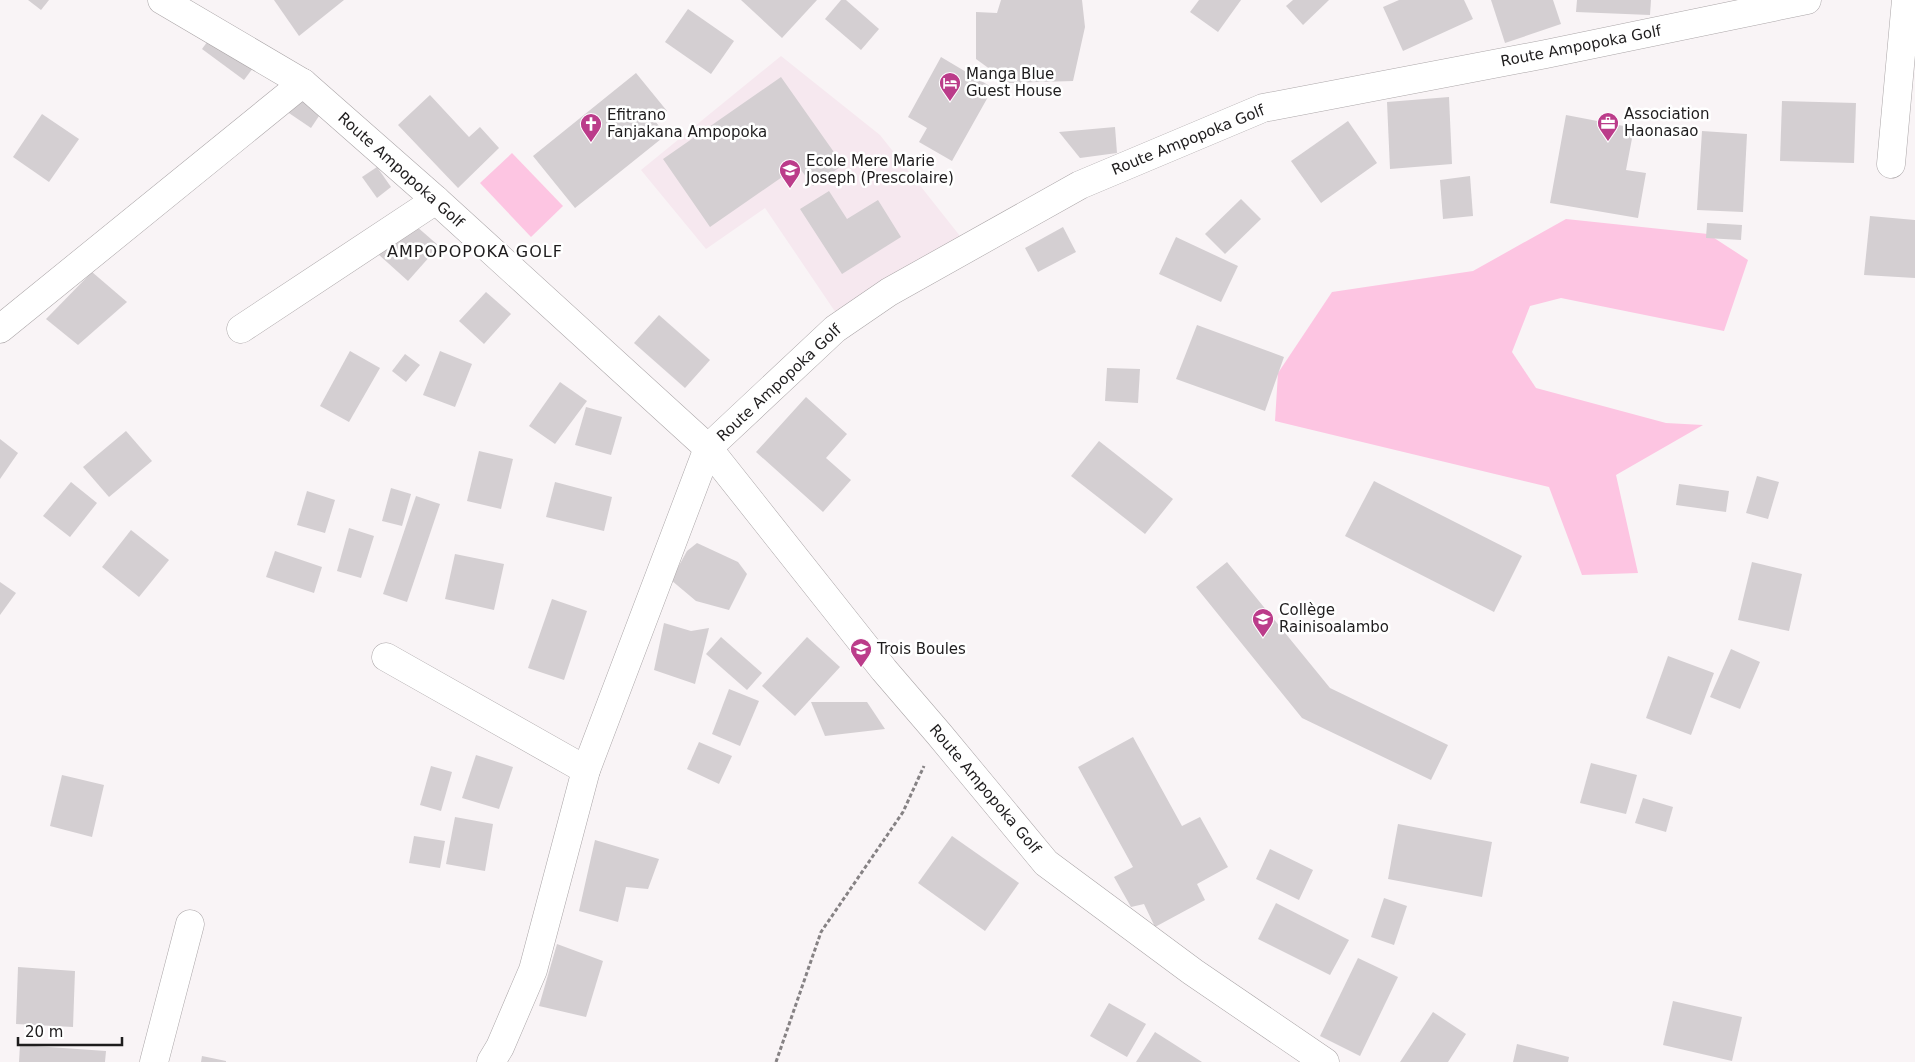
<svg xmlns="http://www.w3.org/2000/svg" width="1915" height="1062" font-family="'DejaVu Sans',sans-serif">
  <rect width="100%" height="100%" fill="#f9f4f6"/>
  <!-- built -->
  <path fill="#f6e8ef" d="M781,56L880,135L960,236L838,316L765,208L706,249L641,170Z"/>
  <!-- green -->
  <g fill="#fdc5e2">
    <path d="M512,153L563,206L531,237L480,183Z"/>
    <path d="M1566,219L1708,234L1748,260L1724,331L1561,298L1530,306L1512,352L1536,388L1666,423L1703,425L1616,475L1638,573L1582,575L1549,487L1275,421L1278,373L1332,292L1473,271Z"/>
  </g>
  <!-- building -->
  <g fill="#d4cfd2">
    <path d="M28,0H49L41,10Z"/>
    <path d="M274,0H344L299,36Z"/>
    <path d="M741,0H817L782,38Z"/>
    <path d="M841,0H846L879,29L861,50L825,19Z"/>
    <path d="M1001,0H1082L1085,27L1073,81L1009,83L976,59V12L997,13Z"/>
    <path d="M1199,0H1241L1218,32L1190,12Z"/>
    <path d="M1293,0H1329L1303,25L1286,6Z"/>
    <path d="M1399,0H1464L1473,19L1403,51L1383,7Z"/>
    <path d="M1491,0H1553L1561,24L1505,43Z"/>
    <path d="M1577,0H1651L1650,15L1576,12Z"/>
    <path d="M688,9L734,41L711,74L665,42Z"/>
    <path d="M213,34L256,64L244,80L202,49Z"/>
    <path d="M941,57L993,88L952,161L919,142L927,128L908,117Z"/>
    <path d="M636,73L667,111L655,121L666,135L575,208L533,156Z"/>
    <path d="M781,77L843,165L813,186L798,166L710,227L663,159Z"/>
    <path d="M293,94L321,113L311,128L283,109Z"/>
    <path d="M430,95L469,137L480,127L499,148L458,188L398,125Z"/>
    <path d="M1449,97L1452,164L1390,169L1387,102Z"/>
    <path d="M1782,101L1856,103L1854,163L1780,161Z"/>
    <path d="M42,114L79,139L49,182L13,157Z"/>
    <path d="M1566,115L1634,128L1626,170L1646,173L1638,218L1550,203Z"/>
    <path d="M1348,121L1377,163L1321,203L1291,161Z"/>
    <path d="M1115,127L1117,153L1080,158L1059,132Z"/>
    <path d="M1702,131L1747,134L1743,212L1697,210Z"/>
    <path d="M377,167L391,187L377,198L362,177Z"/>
    <path d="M1470,176L1473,216L1443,219L1440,180Z"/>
    <path d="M829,191L847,219L878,200L901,237L842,274L800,209Z"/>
    <path d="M1241,199L1261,219L1225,254L1205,234Z"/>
    <path d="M1870,216L1915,220V278L1864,275Z"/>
    <path d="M408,219L439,246L408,281L378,254Z"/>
    <path d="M1707,223L1742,225L1741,240L1706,238Z"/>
    <path d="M1063,227L1076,252L1038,272L1025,248Z"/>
    <path d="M1176,237L1238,266L1221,302L1159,274Z"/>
    <path d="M92,272L127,302L78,345L46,319Z"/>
    <path d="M486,292L511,314L484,344L459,321Z"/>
    <path d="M659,315L710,360L685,388L634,343Z"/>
    <path d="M1197,325L1284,357L1265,411L1176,379Z"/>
    <path d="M350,351L380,368L349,422L320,406Z"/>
    <path d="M440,351L472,364L455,407L423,395Z"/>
    <path d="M405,354L420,365L406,382L392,371Z"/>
    <path d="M1107,368L1140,369L1138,403L1105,401Z"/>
    <path d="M560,382L587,401L555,444L529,426Z"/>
    <path d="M806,397L847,434L826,458L851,480L823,512L756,452Z"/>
    <path d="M586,407L622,417L611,455L575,445Z"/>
    <path d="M126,431L152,461L109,497L83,467Z"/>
    <path d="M0,439L18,453L0,479Z"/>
    <path d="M1099,441L1173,499L1145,534L1071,476Z"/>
    <path d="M479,451L513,459L501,509L467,501Z"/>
    <path d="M1757,476L1779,482L1768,519L1746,513Z"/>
    <path d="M1374,481L1522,556L1494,612L1345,536Z"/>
    <path d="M71,482L97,503L70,537L43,516Z"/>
    <path d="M555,482L612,497L604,531L546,517Z"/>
    <path d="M1679,484L1729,491L1726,512L1676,505Z"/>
    <path d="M391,488L411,494L402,526L382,521Z"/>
    <path d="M307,491L335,500L325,533L297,525Z"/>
    <path d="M416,496L440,504L407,602L383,594Z"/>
    <path d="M349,528L374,536L361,578L337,571Z"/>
    <path d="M131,530L169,560L139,597L102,567Z"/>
    <path d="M697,543L738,562L747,574L729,610L696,601L671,580L687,551Z"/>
    <path d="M275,551L322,567L314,593L266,577Z"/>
    <path d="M455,554L504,564L494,610L445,599Z"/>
    <path d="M1227,562L1330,688L1448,745L1431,780L1302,718L1196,587Z"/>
    <path d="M1752,562L1802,574L1789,631L1738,620Z"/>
    <path d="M0,582L16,593L0,615Z"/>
    <path d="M552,599L587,611L564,680L528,668Z"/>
    <path d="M664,623L691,631L709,628L695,684L654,670Z"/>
    <path d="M721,637L762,673L747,690L706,654Z"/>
    <path d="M807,637L840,667L795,716L762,686Z"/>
    <path d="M1731,649L1760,662L1740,709L1710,697Z"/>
    <path d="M1668,656L1714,673L1691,735L1646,718Z"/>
    <path d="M729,689L759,701L740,746L712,734Z"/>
    <path d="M811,702H867L885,729L825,736Z"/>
    <path d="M1133,737L1182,826L1200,817L1228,867L1197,884L1205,900L1155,927L1144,904L1131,907L1114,877L1133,867L1078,767Z"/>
    <path d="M699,742L732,756L719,784L687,769Z"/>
    <path d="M476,755L513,767L499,809L462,798Z"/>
    <path d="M1591,763L1637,775L1626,814L1580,803Z"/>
    <path d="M431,766L452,772L441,811L420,805Z"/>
    <path d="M62,775L104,785L92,837L50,826Z"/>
    <path d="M1643,798L1673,807L1666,832L1635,823Z"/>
    <path d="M455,817L493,824L485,871L446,864Z"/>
    <path d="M1398,824L1492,842L1482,897L1388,879Z"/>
    <path d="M414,836L445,841L440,868L409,863Z"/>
    <path d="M952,836L1019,883L985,931L918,883Z"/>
    <path d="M595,840L659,859L648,889L626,887L618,922L579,911Z"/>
    <path d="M1270,849L1313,870L1299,900L1256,879Z"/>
    <path d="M1384,898L1407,906L1394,945L1371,937Z"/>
    <path d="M1276,903L1349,940L1330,975L1258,939Z"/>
    <path d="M557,944L603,961L586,1017L539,1006Z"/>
    <path d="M1358,958L1398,977L1360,1056L1320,1036Z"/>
    <path d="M18,967L75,971L73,1027L16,1024Z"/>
    <path d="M1673,1001L1742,1017L1732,1061L1663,1045Z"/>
    <path d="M1109,1003L1146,1024L1127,1057L1090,1036Z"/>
    <path d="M1433,1012L1466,1034L1448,1062H1400Z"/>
    <path d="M1155,1032L1202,1062H1136Z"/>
    <path d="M1517,1044L1569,1057L1568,1062H1513Z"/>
    <path d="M20,1045L106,1051L105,1062H19Z"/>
    <path d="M202,1056L226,1061V1062H201Z"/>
  </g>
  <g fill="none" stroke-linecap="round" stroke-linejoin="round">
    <!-- street casing -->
    <g stroke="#aba6a8" stroke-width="29">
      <g id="street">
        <path d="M162,0L303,83L436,200L708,448L884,670L939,734L1046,863L1193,972L1325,1062"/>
        <path d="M1891,164L1906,0"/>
        <path d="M0,329L303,83"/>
        <path d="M241,329L436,200"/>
        <path d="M386,657L586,770"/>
        <path d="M154,1062L190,924"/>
        <path d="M491,1062L500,1047L533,970L586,770L708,448L835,329L889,292L1080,185L1263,108L1546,54L1807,0"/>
      </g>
    </g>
    <!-- path -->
    <path stroke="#868284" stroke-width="3" stroke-dasharray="4 2.5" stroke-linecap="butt" d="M776,1062L821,932L903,812L924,766"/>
    <!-- street -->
    <use href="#street" stroke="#fff" stroke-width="28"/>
  </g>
  <!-- icons -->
  <defs>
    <g id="hotel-pin" transform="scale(1.125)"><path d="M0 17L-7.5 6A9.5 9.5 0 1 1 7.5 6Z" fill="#bb3c8a" stroke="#fff"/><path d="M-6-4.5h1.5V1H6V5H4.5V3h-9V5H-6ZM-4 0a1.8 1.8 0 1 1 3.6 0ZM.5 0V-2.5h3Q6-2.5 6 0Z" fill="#fff"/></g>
    <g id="office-pin" transform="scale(1.125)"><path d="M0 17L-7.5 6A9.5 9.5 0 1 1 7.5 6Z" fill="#bb3c8a" stroke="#fff"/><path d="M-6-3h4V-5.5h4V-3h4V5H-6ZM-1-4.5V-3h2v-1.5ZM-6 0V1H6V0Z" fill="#fff"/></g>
    <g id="church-pin" transform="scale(1.125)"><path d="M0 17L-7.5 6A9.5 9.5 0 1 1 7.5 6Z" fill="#bb3c8a" stroke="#fff"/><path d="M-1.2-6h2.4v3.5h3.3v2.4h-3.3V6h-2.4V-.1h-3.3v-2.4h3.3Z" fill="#fff"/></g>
    <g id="school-pin" transform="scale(1.125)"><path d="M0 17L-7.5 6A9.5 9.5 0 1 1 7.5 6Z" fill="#bb3c8a" stroke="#fff"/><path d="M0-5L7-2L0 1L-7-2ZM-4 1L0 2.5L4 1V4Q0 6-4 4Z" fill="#fff"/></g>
  </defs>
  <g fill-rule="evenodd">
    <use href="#hotel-pin" x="950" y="83"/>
    <use href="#office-pin" x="1608" y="123"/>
    <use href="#church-pin" x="591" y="124"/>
    <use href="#school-pin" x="790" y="170"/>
    <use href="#school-pin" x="1263" y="619"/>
    <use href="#school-pin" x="861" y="649"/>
  </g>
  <g text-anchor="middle" stroke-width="5" stroke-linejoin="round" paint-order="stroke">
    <!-- street labels -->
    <g font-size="15" fill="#1e1c1d" stroke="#fff">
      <text transform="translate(1581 46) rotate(-11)" y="5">Route Ampopoka Golf</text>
      <text transform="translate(1188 140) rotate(-22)" y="5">Route Ampopoka Golf</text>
      <text transform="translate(401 170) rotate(42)" y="5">Route Ampopoka Golf</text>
      <text transform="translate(779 383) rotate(-43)" y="5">Route Ampopoka Golf</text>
      <text transform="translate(985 789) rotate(50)" y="5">Route Ampopoka Golf</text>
    </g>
    <!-- poi labels -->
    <g font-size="15" fill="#1e1c1d" stroke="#fff" text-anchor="start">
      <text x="966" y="79">Manga Blue<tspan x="966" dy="17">Guest House</tspan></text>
      <text x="1624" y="119">Association<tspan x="1624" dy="17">Haonasao</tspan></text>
      <text x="607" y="120">Efitrano<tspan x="607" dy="17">Fanjakana Ampopoka</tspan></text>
      <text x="806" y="166">Ecole Mere Marie<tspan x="806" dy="17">Joseph (Prescolaire)</tspan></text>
      <text x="1279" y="615">Collège<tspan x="1279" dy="17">Rainisoalambo</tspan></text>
      <text x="877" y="654">Trois Boules</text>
    </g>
    <!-- neighbourhood labels -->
    <g font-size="16" letter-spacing="1" fill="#1e1c1d" stroke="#fff">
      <text x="475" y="257">AMPOPOPOKA GOLF</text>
    </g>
  </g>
  <!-- scale -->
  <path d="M18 1037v8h104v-8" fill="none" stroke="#1e1c1d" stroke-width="2.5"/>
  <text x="25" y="1037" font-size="15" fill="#1e1c1d" stroke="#ffffff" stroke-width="4" paint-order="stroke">20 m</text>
</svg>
